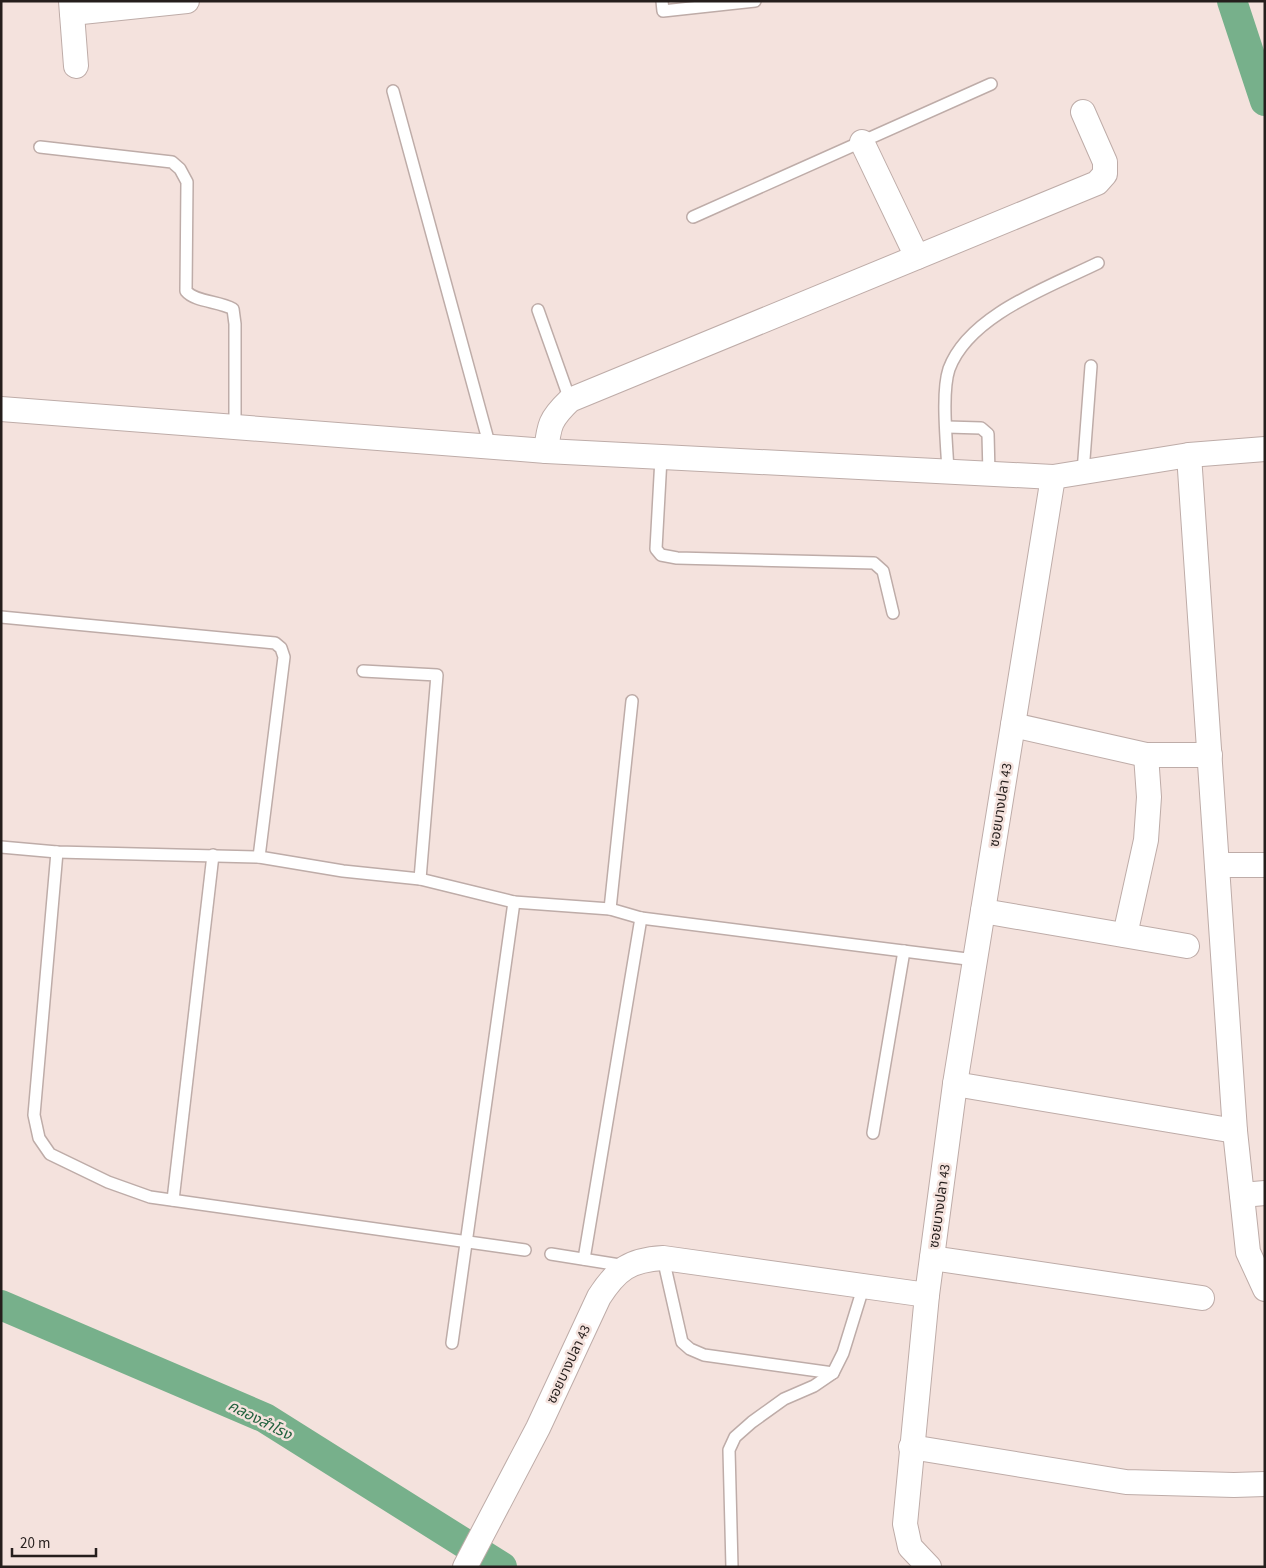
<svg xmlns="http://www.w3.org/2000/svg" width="1266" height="1568" font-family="'Source Sans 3','Noto Sans Thai',sans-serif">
  <rect width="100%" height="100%" fill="#f4e2dd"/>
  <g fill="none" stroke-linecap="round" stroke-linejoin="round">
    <!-- canal -->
    <g stroke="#77b08b" stroke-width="30">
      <path d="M1232,1L1265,101"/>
      <path d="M1,1305L265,1418L502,1567"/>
    </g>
    <!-- service casing -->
    <g stroke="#beaca8" stroke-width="14">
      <g id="service">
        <path d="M662,1L663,11L755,1"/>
        <path d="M393,91L490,447"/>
        <path d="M40,147L172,162L180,169L187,182L186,291C195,302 219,301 233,309L235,324V426"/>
        <path d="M693,217L991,84"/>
        <path d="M538,310L570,400"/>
        <path d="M947,427L981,428L988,434L989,474"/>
        <path d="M661,458L656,549L661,555L677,558L874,563L883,571L893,613"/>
        <path d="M948,472C947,445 941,393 949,369C969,315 1049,287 1098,263"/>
        <path d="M1083,472L1091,366"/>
        <path d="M1,617L275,643L281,648L284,657L259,857"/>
        <path d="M363,671L437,675L420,879"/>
        <path d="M1,847L57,852L259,857L343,871L420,879L514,902L610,909L641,918L975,960"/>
        <path d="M57,852L34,1115L39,1138L50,1154L108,1182L150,1197L525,1250"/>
        <path d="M610,909L632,701"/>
        <path d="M873,1133L904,951"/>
        <path d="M173,1200L213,855"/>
        <path d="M551,1254L626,1266"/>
        <path d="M663,1258L682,1342L690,1349L704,1355L833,1373"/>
        <path d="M584,1259L641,918"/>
        <path d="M452,1343L514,902"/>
        <path d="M732,1567L729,1450L735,1437L752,1422L784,1399L814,1386L833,1373L843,1353L864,1285"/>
      </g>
    </g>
    <!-- minor casing -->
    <g stroke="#beaca8" stroke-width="26">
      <g id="minor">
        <path d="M71,1L76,66"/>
        <path d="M72,13L187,1"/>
        <path d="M862,142L917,257"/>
        <path d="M1,409L546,451L1053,477L1189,455L1265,449"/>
        <path d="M546,451C549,425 550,419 570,400L1097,183L1105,174V162L1083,112"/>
        <path d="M1189,455L1235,1131L1248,1252L1265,1289"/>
        <path d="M1013,725L1146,755H1210"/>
        <path d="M1217,865H1265"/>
        <path d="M983,911L1187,946"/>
        <path d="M1125,935L1146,840L1149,797L1146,755"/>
        <path d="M955,1084L1235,1131"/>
        <path d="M1242,1195L1265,1193"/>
        <path d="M932,1258L1202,1298"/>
        <path d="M927,1295L905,1524L910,1547L929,1567"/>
        <path d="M911,1447L1126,1482L1234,1485L1265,1484"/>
        <path d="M465,1567L538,1428L599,1297C617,1269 630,1260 663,1258L927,1295L955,1084L1053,477"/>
      </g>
    </g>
    <!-- service -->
    <use href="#service" stroke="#fff" stroke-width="11"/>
    <!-- minor -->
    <use href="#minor" stroke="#fff" stroke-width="24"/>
  </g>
  <g text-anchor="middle" stroke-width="5" stroke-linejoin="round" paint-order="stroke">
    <!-- street labels -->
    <g font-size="14" fill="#251e1c" stroke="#f4e2dd">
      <text transform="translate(1000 805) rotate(-81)" y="5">ซอยบางปลา 43</text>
      <text transform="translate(939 1206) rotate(-82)" y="5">ซอยบางปลา 43</text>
      <text transform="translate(568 1364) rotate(-65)" y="5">ซอยบางปลา 43</text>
    </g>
    <!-- water labels -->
    <g font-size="15" font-style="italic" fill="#21613d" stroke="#f4e2dd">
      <text transform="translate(260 1420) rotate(27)" y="5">คลองสำโรง</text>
    </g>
  </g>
  <!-- border -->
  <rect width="1266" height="1568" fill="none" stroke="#251e1c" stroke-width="5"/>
  <!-- scale -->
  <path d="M12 1548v8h84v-8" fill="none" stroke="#251e1c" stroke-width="2.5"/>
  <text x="20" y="1548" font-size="15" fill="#251e1c" stroke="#f4e2dd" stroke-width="4" paint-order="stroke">20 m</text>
</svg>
